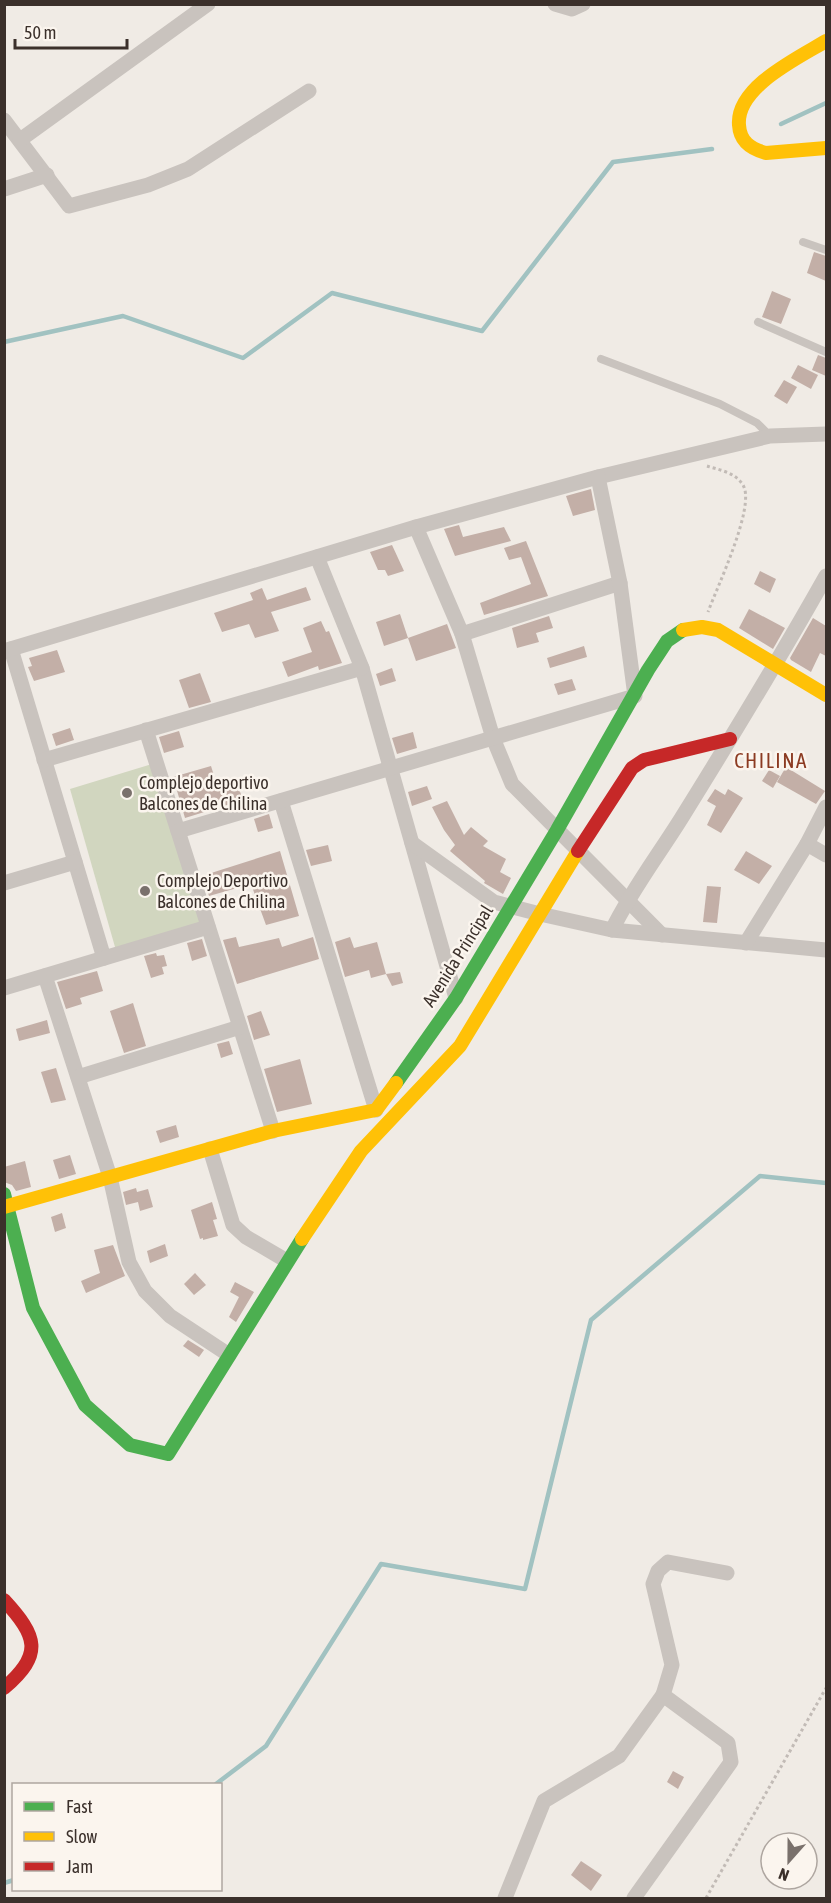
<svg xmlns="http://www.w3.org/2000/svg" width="831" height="1903" font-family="'Asap Condensed',sans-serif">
  <rect width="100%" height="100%" fill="#f0ebe5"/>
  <!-- green -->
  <path fill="#d1d6bf" d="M152,764L203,928L117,954L70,789Z"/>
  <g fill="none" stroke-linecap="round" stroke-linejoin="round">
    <!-- stream -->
    <g stroke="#a1c2c1" stroke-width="4.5">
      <path d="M781,124L826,103"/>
      <path d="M4,342L123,316L243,358L332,293L482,331L613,162L712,149"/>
      <path d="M216,1784L266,1746L381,1564L525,1589L591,1320L760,1176L826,1183"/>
      <path d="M4,1883L14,1880"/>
    </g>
  </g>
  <!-- building -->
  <g fill="#c3afa7">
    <path d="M814,252L826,256V281L807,273Z"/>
    <path d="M772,291L791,299L781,324L762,317Z"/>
    <path d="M818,355L826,358V376L812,370Z"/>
    <path d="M798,365L818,375L811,389L791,378Z"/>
    <path d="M784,380L797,387L787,404L774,396Z"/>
    <path d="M591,489L595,510L573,516L566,496Z"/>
    <path d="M459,525L463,537L504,527L511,541L455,556L444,529Z"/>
    <path d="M526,541L548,596L484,615L480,603L531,584L521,557L509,560L504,548Z"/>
    <path d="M392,545L404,571L388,576L385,570H378L370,552Z"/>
    <path d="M760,571L776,579L770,593L754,584Z"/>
    <path d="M306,587L311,600L271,612L279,631L255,638L249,624L222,632L214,613L253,600L250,593L262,588L267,600Z"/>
    <path d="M749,609L785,628L773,649L739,628Z"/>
    <path d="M400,614L408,638L384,646L376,622Z"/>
    <path d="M549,616L553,628L536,633L539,642L517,648L512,628Z"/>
    <path d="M813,618L826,626V656L820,653L811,672L791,660L790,658Z"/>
    <path d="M321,621L326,632L329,631L342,663L319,670L318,666L288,677L282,662L312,652L303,628Z"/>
    <path d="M447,624L456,648L416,661L408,638Z"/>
    <path d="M584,646L587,657L550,668L547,658Z"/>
    <path d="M57,650L65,672L34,681L28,667L32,666L29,658Z"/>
    <path d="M392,668L396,681L380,686L376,674Z"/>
    <path d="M200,673L211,702L189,708L179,680Z"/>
    <path d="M572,679L576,690L558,695L554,684Z"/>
    <path d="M70,728L74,740L56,746L52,734Z"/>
    <path d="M179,731L184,747L164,753L159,737Z"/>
    <path d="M413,732L417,748L397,754L392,738Z"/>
    <path d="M211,766L216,782L229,781L232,785L238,786L243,800L185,818L173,777Z"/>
    <path d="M786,767L825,791L816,804L777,782Z"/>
    <path d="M769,770L780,776L773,788L762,781Z"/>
    <path d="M427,786L432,799L412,806L408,792Z"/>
    <path d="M715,789L725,795L728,789L743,798L721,833L707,825L716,806L707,801Z"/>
    <path d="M447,801L464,835L471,827L488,841L483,846L506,859L500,872L511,878L503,894L484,883L485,881L450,851L455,845L444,830L432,807Z"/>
    <path d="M269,814L273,828L258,832L254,819Z"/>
    <path d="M328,845L332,861L311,866L306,850Z"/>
    <path d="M280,851L299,916L266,925L251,884L209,896L205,883L210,882L208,874Z"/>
    <path d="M746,851L772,866L759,884L734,870Z"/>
    <path d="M707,886L721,887L717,923L703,922Z"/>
    <path d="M236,937L239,947L279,938L282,947L313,937L319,959L237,984L223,940Z"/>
    <path d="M350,937L354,948L377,942L386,974L371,978L369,970L345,977L335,942Z"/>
    <path d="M202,939L207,956L192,961L187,943Z"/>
    <path d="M156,953L157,956L164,955L167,966L162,967L164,974L151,978L144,956Z"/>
    <path d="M97,971L103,991L80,998L82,1004L66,1009L57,982Z"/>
    <path d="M400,972L403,983L392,986L386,974Z"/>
    <path d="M133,1003L146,1046L124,1053L110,1011Z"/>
    <path d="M261,1011L270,1035L254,1040L247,1016Z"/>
    <path d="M47,1020L50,1033L19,1041L16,1029Z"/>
    <path d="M229,1041L233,1054L221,1058L217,1044Z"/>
    <path d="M300,1059L312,1104L277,1112L264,1069Z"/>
    <path d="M56,1068L66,1100L51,1103L41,1072Z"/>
    <path d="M176,1125L179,1137L160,1143L156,1131Z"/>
    <path d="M70,1155L76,1174L59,1179L53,1160Z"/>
    <path d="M25,1161L31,1187L16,1191L12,1185L4,1182V1167Z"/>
    <path d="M136,1188L137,1192L148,1189L153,1207L140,1211L138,1202L126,1205L123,1192Z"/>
    <path d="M212,1202L217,1219L213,1220L218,1236L203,1240V1238L200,1239L191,1210Z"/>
    <path d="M62,1213L66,1228L55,1232L51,1217Z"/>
    <path d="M165,1244L168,1256L150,1263L147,1251Z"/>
    <path d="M113,1245L125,1276L86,1293L81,1281L100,1273L94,1250Z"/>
    <path d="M195,1273L206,1285L194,1295L184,1284Z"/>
    <path d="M235,1282L254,1292L236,1322L229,1317L239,1297L230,1292Z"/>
    <path d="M188,1340L204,1350L199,1357L183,1346Z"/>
    <path d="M673,1771L684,1777L678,1789L667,1782Z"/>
    <path d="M581,1861L602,1875L591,1891L571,1875Z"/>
  </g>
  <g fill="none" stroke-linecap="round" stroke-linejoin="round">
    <!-- path -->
    <g stroke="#c2bbb6" stroke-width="3" stroke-dasharray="3 3" stroke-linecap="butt">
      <path d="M707,466C719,470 735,472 743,485C756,506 717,587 708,612"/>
      <path d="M706,1898L826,1688"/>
    </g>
    <!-- lane -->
    <g stroke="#c9c3be" stroke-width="8">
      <path d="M803,242L826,250"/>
      <path d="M758,322L826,352"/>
      <path d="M601,359L720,404L757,423L770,436"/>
    </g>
    <!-- street -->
    <g stroke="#c9c3be" stroke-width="15">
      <path d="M555,4L572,9L583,4"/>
      <path d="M4,120L69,206L148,185L188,169L309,91"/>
      <path d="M20,140L208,4"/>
      <path d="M4,189L47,175"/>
      <path d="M416,527L462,634L493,738L512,784L662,935"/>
      <path d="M317,557L362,668L456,998"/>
      <path d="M462,634L620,583"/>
      <path d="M11,649L104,958"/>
      <path d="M4,651L416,527L598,477L770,436L826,434"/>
      <path d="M146,730L273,1131"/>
      <path d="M44,760L362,668"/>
      <path d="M281,801L376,1110"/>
      <path d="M178,831L635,696L620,583L598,477"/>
      <path d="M412,843L494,902L540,914L612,930L826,950"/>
      <path d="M807,844L826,855"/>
      <path d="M4,883L75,862"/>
      <path d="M612,930C632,889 660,853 684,814C733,735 781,656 826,576"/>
      <path d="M746,943L807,844L826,807"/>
      <path d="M45,976L110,1177L129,1262L145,1291L170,1316L229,1355"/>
      <path d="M4,988L208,927"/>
      <path d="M78,1077L240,1027"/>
      <path d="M210,1149L233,1225L246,1237L287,1261"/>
      <path d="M505,1898L544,1801L619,1756L663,1695"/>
      <path d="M634,1898L731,1762L728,1743L663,1695L672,1665L653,1584L658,1571L668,1562L727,1573"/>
    </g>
    <!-- fast -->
    <g stroke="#4caf50" stroke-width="14">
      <path d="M396,1083L456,998L557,830L648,670L667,641L683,630"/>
      <path d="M4,1194L33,1308L85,1405L130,1445L168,1454L302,1239"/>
    </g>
    <!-- slow -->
    <g stroke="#ffc107" stroke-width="14">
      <path d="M826,41C798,58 736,87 739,125C740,142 751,149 766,153L826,148"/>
      <path d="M683,630L702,627L718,630L826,695"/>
      <path d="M4,1207L273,1131L376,1110L396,1083"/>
      <path d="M302,1239L361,1151L460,1046L578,851"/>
    </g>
    <!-- jam -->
    <g stroke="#c62828" stroke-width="14">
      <path d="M578,851L632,768L644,760L730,739"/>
      <path d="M4,1600C37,1636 44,1654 4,1688"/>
    </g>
  </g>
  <!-- markers -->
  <g fill="#7a716c" stroke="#fbf5ee" stroke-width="2">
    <circle cx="127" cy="793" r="6"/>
    <circle cx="145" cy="891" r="6"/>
  </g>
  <g text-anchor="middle" stroke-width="5" stroke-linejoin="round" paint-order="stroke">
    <!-- poi labels -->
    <g font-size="18" fill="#3b302b" stroke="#fbf5ee" text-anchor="start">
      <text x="139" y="789">Complejo deportivo<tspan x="139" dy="21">Balcones de Chilina</tspan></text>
      <text x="157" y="887">Complejo Deportivo<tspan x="157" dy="21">Balcones de Chilina</tspan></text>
    </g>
    <!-- street labels -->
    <g font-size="18" fill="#3b302b" stroke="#fbf5ee">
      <text transform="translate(458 956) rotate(-58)" y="6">Avenida Principal</text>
    </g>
    <!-- quarter labels -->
    <g font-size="21" letter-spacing="1.5" fill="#8c3b22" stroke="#fbf5ee">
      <text x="771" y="768">CHILINA</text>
    </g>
  </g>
  <!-- border -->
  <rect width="831" height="1903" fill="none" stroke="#3b302b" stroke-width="12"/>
  <!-- legend -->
  <rect x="12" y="1783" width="210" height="108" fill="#fbf5ee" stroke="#aea6a0" stroke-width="1.5"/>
  <rect x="24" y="1802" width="30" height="9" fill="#4caf50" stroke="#aea6a0" stroke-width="1.5"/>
  <text x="66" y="1813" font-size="18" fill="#3b302b">Fast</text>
  <rect x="24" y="1832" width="30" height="9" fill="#ffc107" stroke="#aea6a0" stroke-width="1.5"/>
  <text x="66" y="1843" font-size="18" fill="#3b302b">Slow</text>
  <rect x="24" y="1862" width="30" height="9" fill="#c62828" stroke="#aea6a0" stroke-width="1.5"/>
  <text x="66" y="1873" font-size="18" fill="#3b302b">Jam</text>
  <!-- north arrow -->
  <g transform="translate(789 1861) rotate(201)"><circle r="28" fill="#fbf5ee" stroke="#aea6a0" stroke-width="1.5"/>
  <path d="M0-4.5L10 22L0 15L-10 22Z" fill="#7a716c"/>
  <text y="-9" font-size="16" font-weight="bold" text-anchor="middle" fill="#3b302b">N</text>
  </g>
  <!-- scale -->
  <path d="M15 39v9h112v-9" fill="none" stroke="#3b302b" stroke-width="3"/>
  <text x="24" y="39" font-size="18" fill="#3b302b" stroke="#fbf5ee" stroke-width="4.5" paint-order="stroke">50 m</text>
</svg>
